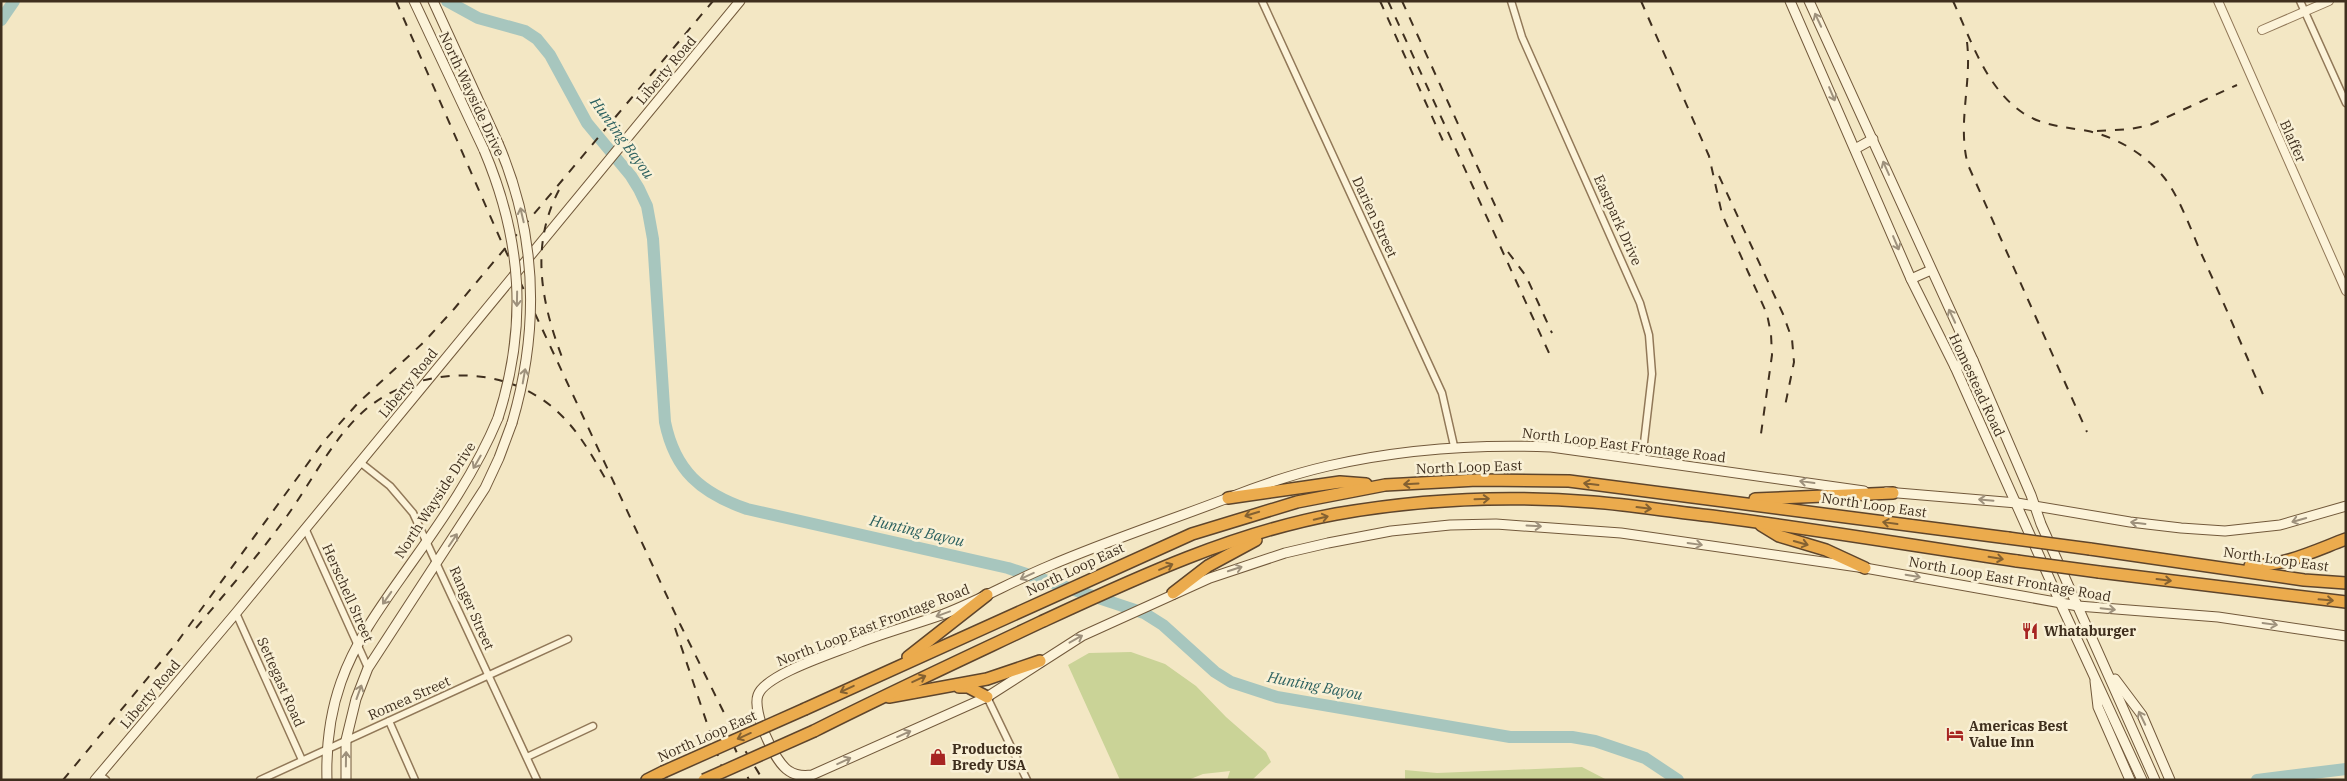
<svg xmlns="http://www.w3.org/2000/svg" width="2347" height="781" font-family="'IBM Plex Serif',serif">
  <rect width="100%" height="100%" fill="#f3e7c4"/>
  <!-- green -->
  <g fill="#cad397">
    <path d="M1131,652L1165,664L1196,686L1226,717L1266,752L1271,762L1252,780H1227L1230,771L1203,774L1188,780H1120L1068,665L1089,653Z"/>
    <path d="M1582,767L1607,780H1405V770L1437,773Z"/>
  </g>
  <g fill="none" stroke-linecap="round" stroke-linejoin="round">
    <!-- river -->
    <g stroke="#a7c6be" stroke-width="12">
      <path d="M447,1L478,18L525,31L537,39L550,55L587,123L631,176L639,189L647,206L653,239L665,422C675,471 701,493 747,509L1008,568L1144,613L1163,625L1215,672L1231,682L1277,697L1510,737H1572L1595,741L1645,758L1678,780"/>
      <path d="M1,20L14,1"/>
      <path d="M2257,780L2346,769"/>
    </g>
    <!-- minor casing -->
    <g stroke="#917858" stroke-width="9">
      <g id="minor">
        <path d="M1262,1L1442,393L1454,446"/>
        <path d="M1511,1L1522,37L1640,303L1649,335L1652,374L1642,460"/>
        <path d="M2300,1L2346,103"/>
        <path d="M361,463L390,486L413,513L537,780"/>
        <path d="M305,528L368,668"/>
        <path d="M236,613L302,760"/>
        <path d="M987,697L1027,780"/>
        <path d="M389,721L415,780"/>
        <path d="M527,757L593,726"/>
        <path d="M100,775L106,780"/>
        <path d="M260,780L568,639"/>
      </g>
    </g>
    <!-- tertiary casing -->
    <g stroke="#917858" stroke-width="10">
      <g id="tertiary">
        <path d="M2218,1L2346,291"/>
        <path d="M2262,30L2329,1"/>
      </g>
    </g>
    <!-- secondary casing -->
    <g stroke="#72593b" stroke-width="11">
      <g id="secondary">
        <path d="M414,1L484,150"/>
        <path d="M433,1L498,143"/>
        <path d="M1790,1L1911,279L1955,367L2063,609L2142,780"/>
        <path d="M1809,1L1973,360L2031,495L2041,524L2155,780"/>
        <path d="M1855,149L1873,139"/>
        <path d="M1911,279L1931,270"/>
        <path d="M1955,367L1973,360"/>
        <path d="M1864,491L1551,447C1475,444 1402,449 1328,466C1293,474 1261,485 1228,498C1168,521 1107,541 1049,566C1013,581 980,600 944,614C916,624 886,632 858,643C837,652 765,674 758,695C752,711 774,762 789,771C796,776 804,776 812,775L987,697L1082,636L1210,578L1285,553L1328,543L1391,531L1450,525L1496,524L1621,533L1865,568L2078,606L2218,617L2346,636"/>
        <path d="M1886,492L2017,503L2130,522L2181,528L2225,531L2280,525L2346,506"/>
        <path d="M2115,679L2142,715L2170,780"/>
        <path d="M2095,681L2098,707L2130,780"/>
        <path d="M95,780L236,613L740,1"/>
        <path d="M327,780C326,748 330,713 341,682C356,639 384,602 410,565C443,519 476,471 498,418"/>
        <path d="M346,780V740L356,699L368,668L485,488L499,458L512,423"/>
      </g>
    </g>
    <!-- motorway casing -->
    <g stroke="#5e452c" stroke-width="14">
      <g id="motorway">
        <path d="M1228,498L1340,482L1366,484"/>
        <path d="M1755,499L1893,493"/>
        <path d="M1761,525L1779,536L1826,550L1865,568"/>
        <path d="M2090,549L2304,580L2346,583"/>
        <path d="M2250,566C2284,566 2314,551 2346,539"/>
        <path d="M2099,572L2346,602"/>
        <path d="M1173,593L1208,566L1256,540"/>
        <path d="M908,657L987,595"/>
        <path d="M959,687H968L987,697"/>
        <path d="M889,697L987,679L1040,661"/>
        <path d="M805,709L1192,534L1297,502L1385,485L1477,480L1569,481L2008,538"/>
        <path d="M814,731C889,693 965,658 1041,622C1136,578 1232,533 1336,514C1421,499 1507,495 1593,502C1633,505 1672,512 1712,516C1814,529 1915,546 2017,561"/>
        <path d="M647,780L663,772"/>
      </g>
    </g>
    <!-- minor -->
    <use href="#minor" stroke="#fcf3d9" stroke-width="6"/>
    <!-- tertiary -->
    <use href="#tertiary" stroke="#fcf3d9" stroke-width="8"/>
    <!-- secondary -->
    <use href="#secondary" stroke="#fcf3d9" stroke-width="9"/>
    <!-- motorway -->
    <use href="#motorway" stroke="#ebab4d" stroke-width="11"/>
    <!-- rail -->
    <g stroke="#3f2f1e" stroke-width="2" stroke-dasharray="9 9" stroke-linecap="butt">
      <path d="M396,1L502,243L680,624L732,729L763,780"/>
      <path d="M1380,1L1443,141"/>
      <path d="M1388,1L1549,353"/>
      <path d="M1402,1L1504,225"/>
      <path d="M1641,1L1709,156L1722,214L1767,314L1771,334L1772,355L1760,441"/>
      <path d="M1953,1C1971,40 1986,88 2023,113C2043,126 2065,127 2088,131C2116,137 2143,153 2162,175C2178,193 2191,230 2201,253C2223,301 2244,350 2265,399"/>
      <path d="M1967,42C1972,83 1957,124 1968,165L2087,432"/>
      <path d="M2097,131L2131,129L2150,125L2237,85"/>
      <path d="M1719,176L1783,314L1792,339L1794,362L1784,411"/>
      <path d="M559,190C530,245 541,302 562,357"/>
      <path d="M1508,252L1526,276L1552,333"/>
      <path d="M196,628C227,591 259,555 287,516C312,481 333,438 365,410C421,363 510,363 562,416C582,436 595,461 609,485"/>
      <path d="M675,628L726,780"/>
      <path d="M733,744L749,780"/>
      <path d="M63,780L175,645L325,440L358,403L424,342L454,309L713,1"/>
    </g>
    <!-- secondary-bridge casing -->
    <g stroke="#72593b" stroke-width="11" stroke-linecap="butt">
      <g id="secondary-bridge">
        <path d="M498,143C537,234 540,328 512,423"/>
        <path d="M484,150C522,240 528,325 498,418"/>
      </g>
    </g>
    <!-- motorway-bridge casing -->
    <g stroke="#5e452c" stroke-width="14" stroke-linecap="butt">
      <g id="motorway-bridge">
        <path d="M2008,538L2090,549"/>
        <path d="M2017,561L2099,572"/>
        <path d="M663,772L805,709"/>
        <path d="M704,780L814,731"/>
      </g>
    </g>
    <!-- secondary-bridge -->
    <use href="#secondary-bridge" stroke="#fcf3d9" stroke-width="9"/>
    <!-- motorway-bridge -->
    <use href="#motorway-bridge" stroke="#ebab4d" stroke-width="11"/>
  </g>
  <!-- one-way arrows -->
  <defs><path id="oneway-shaft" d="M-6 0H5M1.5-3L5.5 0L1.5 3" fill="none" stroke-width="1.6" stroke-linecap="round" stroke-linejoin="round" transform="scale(1.25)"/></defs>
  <g stroke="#9e917c">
    <use href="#oneway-shaft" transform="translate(1818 20) rotate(-115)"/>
    <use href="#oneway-shaft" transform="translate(1832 94) rotate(67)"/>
    <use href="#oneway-shaft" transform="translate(1886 168) rotate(-114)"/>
    <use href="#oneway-shaft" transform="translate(522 215) rotate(-103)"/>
    <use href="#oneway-shaft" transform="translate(1896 243) rotate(67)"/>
    <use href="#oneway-shaft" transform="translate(517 299) rotate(91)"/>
    <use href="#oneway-shaft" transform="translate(1952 316) rotate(-115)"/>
    <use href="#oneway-shaft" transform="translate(524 376) rotate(-80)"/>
    <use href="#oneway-shaft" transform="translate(477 462) rotate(120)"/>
    <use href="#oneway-shaft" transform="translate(1807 482) rotate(-172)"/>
    <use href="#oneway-shaft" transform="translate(1986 500) rotate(-175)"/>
    <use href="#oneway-shaft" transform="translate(2299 520) rotate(164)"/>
    <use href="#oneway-shaft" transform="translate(2138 523) rotate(-173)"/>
    <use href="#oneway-shaft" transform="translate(1534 526) rotate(3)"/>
    <use href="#oneway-shaft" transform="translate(453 540) rotate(-56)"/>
    <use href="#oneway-shaft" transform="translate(1695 544) rotate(8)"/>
    <use href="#oneway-shaft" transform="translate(1235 569) rotate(-18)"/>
    <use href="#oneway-shaft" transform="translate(1027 576) rotate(155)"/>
    <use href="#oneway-shaft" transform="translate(1913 576) rotate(10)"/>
    <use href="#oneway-shaft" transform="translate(387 598) rotate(125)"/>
    <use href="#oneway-shaft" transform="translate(2108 609) rotate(6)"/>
    <use href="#oneway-shaft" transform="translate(943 614) rotate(160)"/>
    <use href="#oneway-shaft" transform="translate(2270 624) rotate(8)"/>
    <use href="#oneway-shaft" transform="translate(1076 639) rotate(-29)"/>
    <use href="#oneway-shaft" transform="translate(359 692) rotate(-70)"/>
    <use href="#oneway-shaft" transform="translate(2142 718) rotate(-116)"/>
    <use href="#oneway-shaft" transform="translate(904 734) rotate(-24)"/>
    <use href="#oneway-shaft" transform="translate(346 759) rotate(-89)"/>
    <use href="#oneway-shaft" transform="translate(844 761) rotate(-25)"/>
  </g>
  <g stroke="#846131">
    <use href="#oneway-shaft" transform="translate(1411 484) rotate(177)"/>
    <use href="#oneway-shaft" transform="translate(1591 484) rotate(-173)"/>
    <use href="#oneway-shaft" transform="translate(1482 499) rotate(-2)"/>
    <use href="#oneway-shaft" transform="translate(1644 508) rotate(7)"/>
    <use href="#oneway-shaft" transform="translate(1252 514) rotate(163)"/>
    <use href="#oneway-shaft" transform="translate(1321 518) rotate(-14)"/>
    <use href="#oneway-shaft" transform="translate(1890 523) rotate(-172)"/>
    <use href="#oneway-shaft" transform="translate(1801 543) rotate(16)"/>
    <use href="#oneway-shaft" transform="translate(1996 558) rotate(9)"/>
    <use href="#oneway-shaft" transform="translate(1166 567) rotate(-23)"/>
    <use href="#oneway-shaft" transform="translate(2164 580) rotate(7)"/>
    <use href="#oneway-shaft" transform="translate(2326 600) rotate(5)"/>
    <use href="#oneway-shaft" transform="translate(919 679) rotate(-25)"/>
    <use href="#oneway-shaft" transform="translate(847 689) rotate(155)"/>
    <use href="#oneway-shaft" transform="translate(744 736) rotate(156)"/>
  </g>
  <!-- icons -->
  <defs>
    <g id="restaurant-bare" transform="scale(1.35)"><path d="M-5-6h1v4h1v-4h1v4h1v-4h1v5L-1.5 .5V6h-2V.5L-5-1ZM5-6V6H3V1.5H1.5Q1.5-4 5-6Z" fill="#a72421" stroke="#f9f0d5" stroke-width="2.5" paint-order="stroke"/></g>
    <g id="hotel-bare" transform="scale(1.35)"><path d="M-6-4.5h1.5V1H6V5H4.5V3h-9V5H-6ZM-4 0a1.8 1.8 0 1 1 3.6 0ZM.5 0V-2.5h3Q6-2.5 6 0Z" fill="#a72421" stroke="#f9f0d5" stroke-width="2.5" paint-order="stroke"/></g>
    <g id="shop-bare" transform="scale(1.35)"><path d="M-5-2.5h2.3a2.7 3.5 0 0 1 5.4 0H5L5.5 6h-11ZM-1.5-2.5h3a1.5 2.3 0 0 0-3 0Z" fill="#a72421" stroke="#f9f0d5" stroke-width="2.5" paint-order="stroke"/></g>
  </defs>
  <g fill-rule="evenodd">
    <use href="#restaurant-bare" x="2030" y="631"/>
    <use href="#hotel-bare" x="1955" y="734"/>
    <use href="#shop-bare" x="938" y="757"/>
  </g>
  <g text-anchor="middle" stroke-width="5" stroke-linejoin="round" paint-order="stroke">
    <!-- street labels -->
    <g font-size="14" fill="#3f2f1e" stroke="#f9f0d5">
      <text transform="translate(666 70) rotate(-50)" y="5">Liberty Road</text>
      <text transform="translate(472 94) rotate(65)" y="5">North Wayside Drive</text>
      <text transform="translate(2293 141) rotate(66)" y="5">Blaffer</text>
      <text transform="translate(1375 217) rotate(65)" y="5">Darien Street</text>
      <text transform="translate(1618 220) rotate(66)" y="5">Eastpark Drive</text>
      <text transform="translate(408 383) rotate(-51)" y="5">Liberty Road</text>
      <text transform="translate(1977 385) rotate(65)" y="5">Homestead Road</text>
      <text transform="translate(1624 445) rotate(7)" y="5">North Loop East Frontage Road</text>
      <text transform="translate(1469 467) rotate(-2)" y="5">North Loop East</text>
      <text transform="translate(435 500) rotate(-57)" y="5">North Wayside Drive</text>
      <text transform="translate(1874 505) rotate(8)" y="5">North Loop East</text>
      <text transform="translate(2276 559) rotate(8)" y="5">North Loop East</text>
      <text transform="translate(1075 569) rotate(-25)" y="5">North Loop East</text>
      <text transform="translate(2010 579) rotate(10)" y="5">North Loop East Frontage Road</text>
      <text transform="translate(348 593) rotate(66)" y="5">Herschell Street</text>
      <text transform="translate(472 608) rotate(66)" y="5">Ranger Street</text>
      <text transform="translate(873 625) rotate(-21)" y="5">North Loop East Frontage Road</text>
      <text transform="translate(281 682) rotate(66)" y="5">Settegast Road</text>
      <text transform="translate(150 694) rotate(-50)" y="5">Liberty Road</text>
      <text transform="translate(409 698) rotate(-24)" y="5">Romea Street</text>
      <text transform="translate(707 736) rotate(-24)" y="5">North Loop East</text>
    </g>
    <!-- poi labels -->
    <g font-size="14" font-weight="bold" fill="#3f2f1e" stroke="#f9f0d5" text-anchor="start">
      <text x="2044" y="636">Whataburger</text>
      <text x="1969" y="731">Americas Best<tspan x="1969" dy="16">Value Inn</tspan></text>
      <text x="952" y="754">Productos<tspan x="952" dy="16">Bredy USA</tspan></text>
    </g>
    <!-- water labels -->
    <g font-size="15" font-style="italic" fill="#2b605f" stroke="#f9f0d5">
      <text transform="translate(622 138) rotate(54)" y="5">Hunting Bayou</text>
      <text transform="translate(917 531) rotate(13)" y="5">Hunting Bayou</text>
      <text transform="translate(1315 686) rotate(11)" y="5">Hunting Bayou</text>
    </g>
  </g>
  <!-- border -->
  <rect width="2347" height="781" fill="none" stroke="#3f2f1e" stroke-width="5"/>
</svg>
